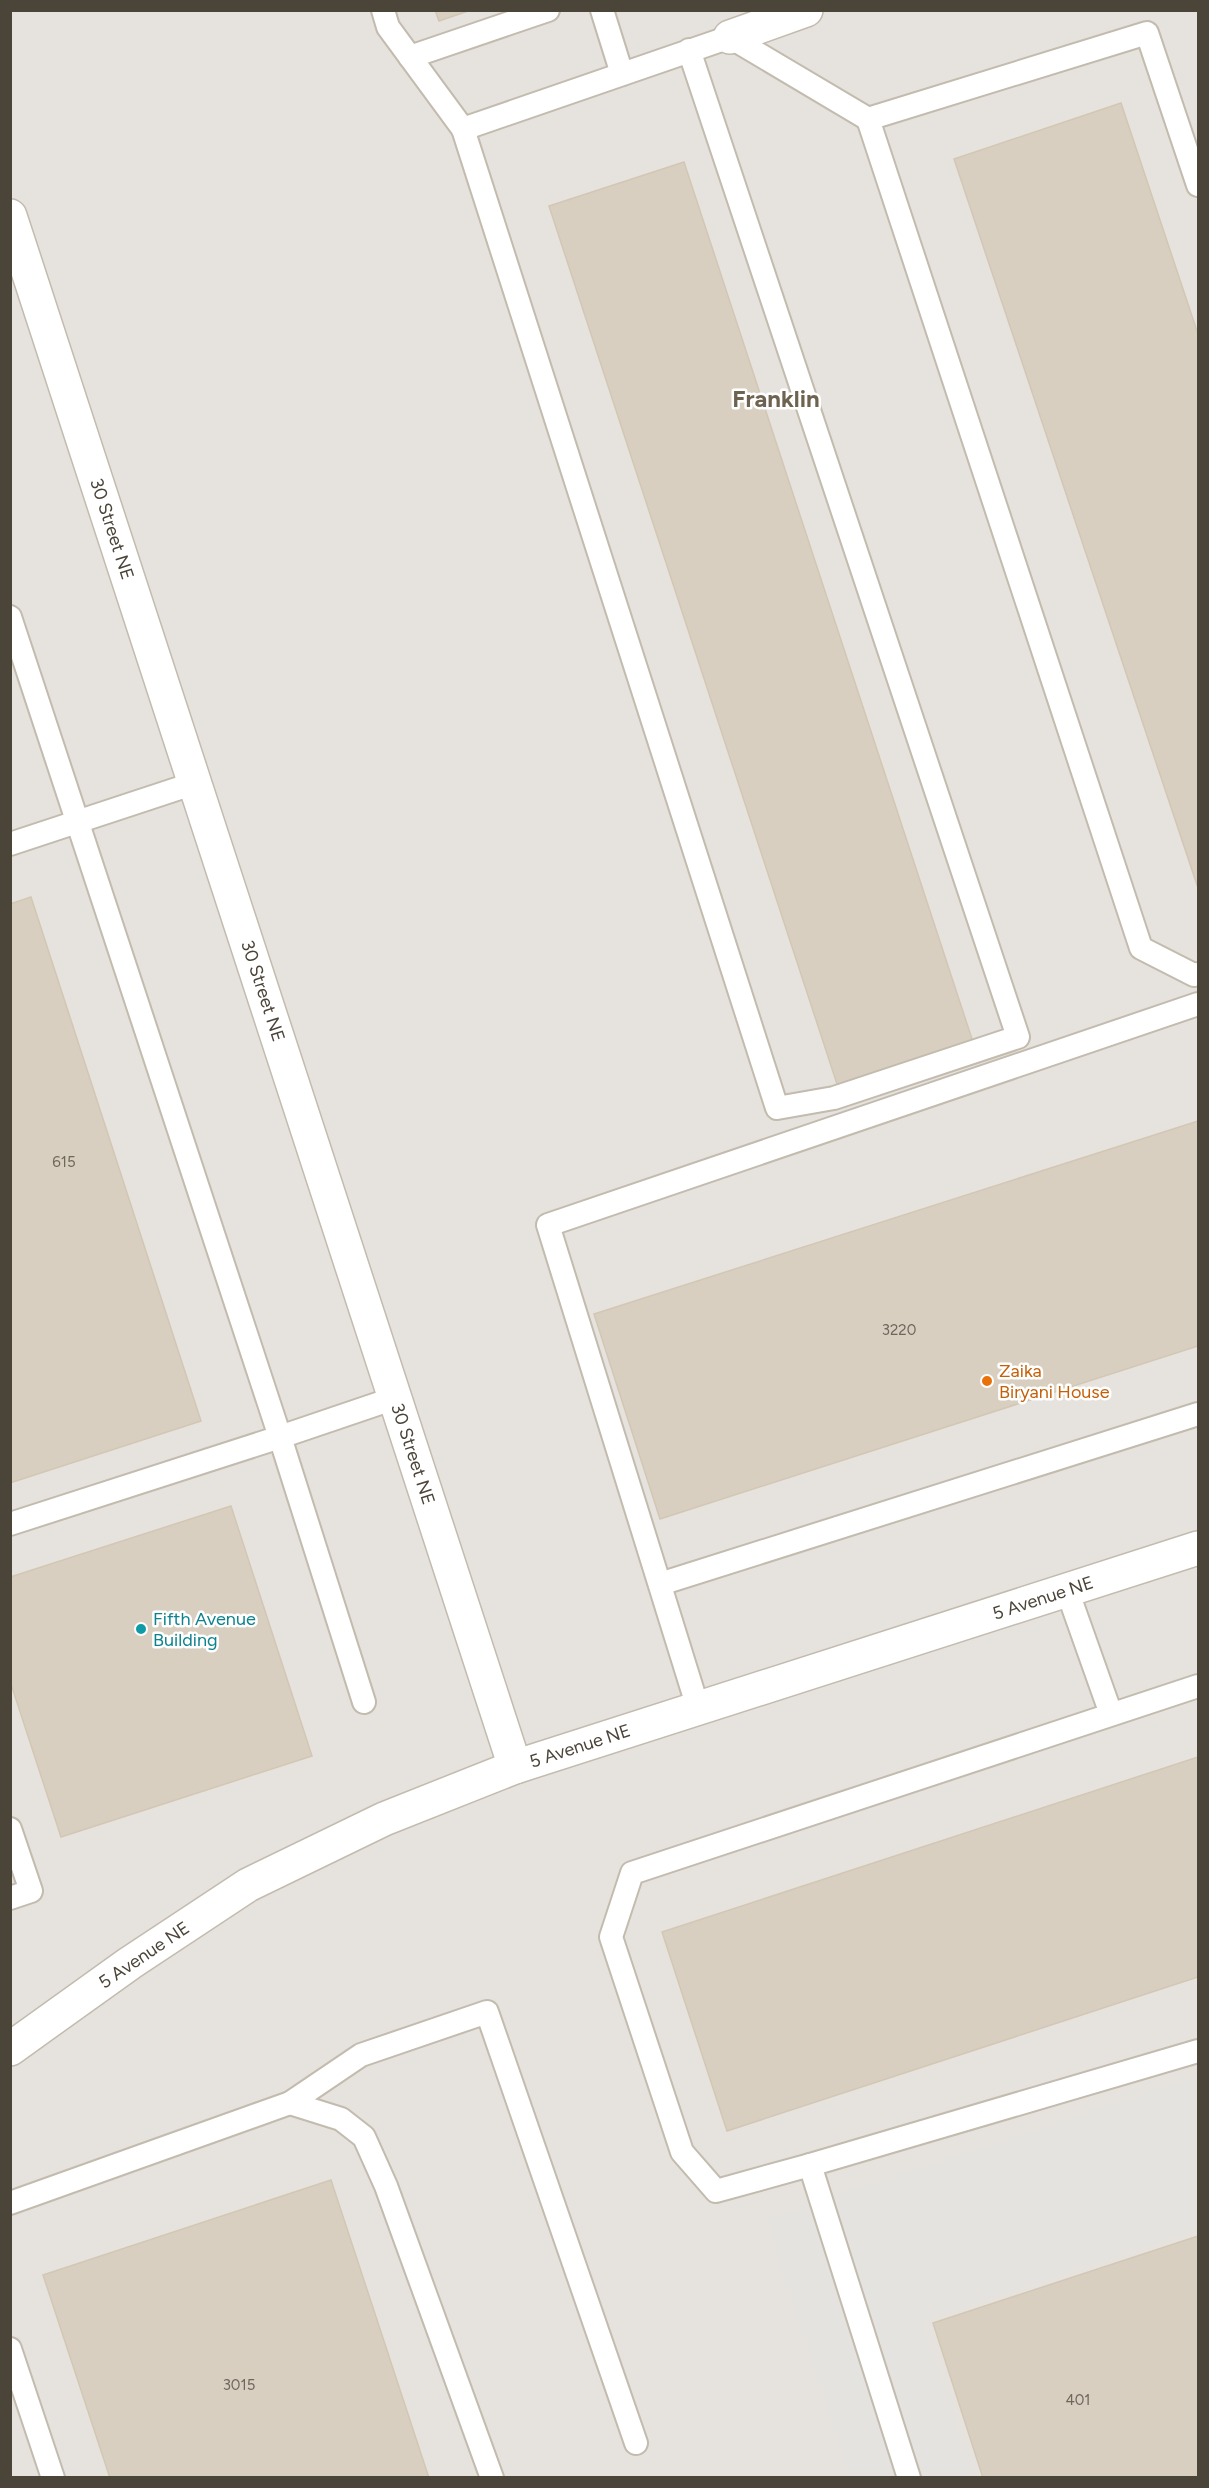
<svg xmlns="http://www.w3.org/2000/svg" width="1209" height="2488" font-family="Figtree,sans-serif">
  <rect width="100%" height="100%" fill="#f6f3ec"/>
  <!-- industrial -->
  <path fill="#e6e2dd" d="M11,11H1198V2477L11,2478Z"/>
  <!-- parking -->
  <path fill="#e5e3e0" d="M1198,2076V2228L921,2320L973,2477H851L766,2219Z"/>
  <!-- building -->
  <g fill="#d8cfc1" stroke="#d3c7b4" stroke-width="1.5">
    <path d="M435,10H471L439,21Z"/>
    <path d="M1121,103L1198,334V888L954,159Z"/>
    <path d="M684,162L973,1042L838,1087L549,206Z"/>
    <path d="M31,897L201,1421L10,1483V904Z"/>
    <path d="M1198,1121V1346L660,1519L594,1314Z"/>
    <path d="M231,1506L312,1756L61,1837L10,1681V1577Z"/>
    <path d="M1198,1757V1977L727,2131L662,1932Z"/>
    <path d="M331,2180L429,2478H110L43,2275Z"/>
    <path d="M1198,2236V2478H983L933,2323Z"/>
  </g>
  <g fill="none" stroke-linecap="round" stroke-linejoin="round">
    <!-- service casing -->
    <g stroke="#c2bbae" stroke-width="26">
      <g id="service">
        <path d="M383,10L388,27L463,129"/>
        <path d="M602,10L622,74"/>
        <path d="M689,50L1018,1037L834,1098L777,1108L463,129C552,98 641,67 730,37L868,119"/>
        <path d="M410,57L548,10"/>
        <path d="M1198,185L1147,33L868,119L1141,948L1194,975L1198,974"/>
        <path d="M10,617L280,1437L10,1524"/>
        <path d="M10,844L195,783"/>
        <path d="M660,1584L1198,1414"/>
        <path d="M1067,1590L1111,1714"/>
        <path d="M364,1702L280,1437L395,1398"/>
        <path d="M698,1708L548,1225L1198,1004"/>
        <path d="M10,1829L31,1891L10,1898"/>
        <path d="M290,2103L341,2119L364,2137L386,2186L492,2478"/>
        <path d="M810,2165L716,2191L682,2152L611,1937L632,1873L1198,1686"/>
        <path d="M10,2203L290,2103L361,2055L487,2012L636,2443"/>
        <path d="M10,2349L53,2478"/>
        <path d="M909,2478L810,2165L1198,2051"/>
      </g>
    </g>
    <!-- minor casing -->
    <g stroke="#c2bbae" stroke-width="36">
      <g id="minor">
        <path d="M730,37L806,10"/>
        <path d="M10,216L515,1767"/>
      </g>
    </g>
    <!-- tertiary casing -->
    <g stroke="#c2bbae" stroke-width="36">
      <path id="tertiary" d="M10,2049L130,1963L248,1885L384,1819L515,1767L1198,1548"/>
    </g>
    <!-- service -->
    <use href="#service" stroke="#fff" stroke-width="22"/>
    <!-- minor -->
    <use href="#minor" stroke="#fff" stroke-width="33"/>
    <!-- tertiary -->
    <use href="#tertiary" stroke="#fff" stroke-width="33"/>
  </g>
  <!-- markers -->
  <circle fill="#e8710a" stroke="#fff" stroke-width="2" cx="987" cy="1381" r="6"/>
  <circle fill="#0f9aa8" stroke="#fff" stroke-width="2" cx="141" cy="1629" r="6"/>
  <g text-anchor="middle" stroke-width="5" stroke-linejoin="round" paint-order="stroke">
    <!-- number labels -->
    <g font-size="15" fill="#6e675b">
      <text x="64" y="1167">615</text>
      <text x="899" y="1335">3220</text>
      <text x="239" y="2390">3015</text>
      <text x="1078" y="2405">401</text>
    </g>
    <!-- street labels -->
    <g font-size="18" fill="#4b4439" stroke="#fff">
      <text transform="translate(112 529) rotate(72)" y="6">30 Street NE</text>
      <text transform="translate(263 991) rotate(72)" y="6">30 Street NE</text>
      <text transform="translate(413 1454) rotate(72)" y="6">30 Street NE</text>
      <text transform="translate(1043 1598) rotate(-18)" y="6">5 Avenue NE</text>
      <text transform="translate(580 1746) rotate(-18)" y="6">5 Avenue NE</text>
      <text transform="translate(144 1955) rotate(-34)" y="6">5 Avenue NE</text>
    </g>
    <!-- food labels -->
    <g font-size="18" fill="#c56008" stroke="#fff" text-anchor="start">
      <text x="999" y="1377">Zaika<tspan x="999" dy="21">Biryani House</tspan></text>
    </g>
    <!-- culture labels -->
    <g font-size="18" fill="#0d838f" stroke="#fff" text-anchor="start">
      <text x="153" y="1625">Fifth Avenue<tspan x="153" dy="21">Building</tspan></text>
    </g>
    <!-- district labels -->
    <g font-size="24" font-weight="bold" fill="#6e6250" stroke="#fff">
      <text x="776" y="407">Franklin</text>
    </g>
  </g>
  <!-- border -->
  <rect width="1209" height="2488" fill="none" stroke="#4b4439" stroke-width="24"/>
</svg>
